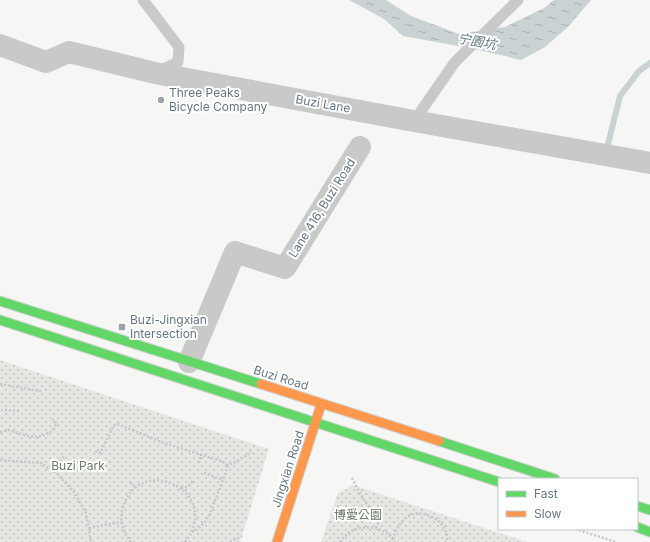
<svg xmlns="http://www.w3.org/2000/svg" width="650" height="542" font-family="Inter,'Noto Sans TC',sans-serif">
  <defs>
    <pattern id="park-dots" width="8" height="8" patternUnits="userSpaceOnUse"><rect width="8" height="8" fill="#e4e7e2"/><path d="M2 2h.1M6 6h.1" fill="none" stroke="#bdc0bd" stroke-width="1.8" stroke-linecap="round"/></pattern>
    <pattern id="water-ripples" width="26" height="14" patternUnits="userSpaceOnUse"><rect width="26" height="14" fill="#cad2d4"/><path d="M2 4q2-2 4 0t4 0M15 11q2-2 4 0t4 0" fill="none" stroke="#a8afb2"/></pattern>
  </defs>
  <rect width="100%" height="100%" fill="#f6f6f4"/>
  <!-- park -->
  <g fill="url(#park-dots)">
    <path d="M0,360L269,449L240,542H0Z"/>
    <path d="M353,485L527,542H321L338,493Z"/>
  </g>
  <!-- water -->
  <path fill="url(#water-ripples)" d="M349,0H386L411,16L459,34L505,27L544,8L554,0H591L568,27L545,47L521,60L475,49L403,36L384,19Z"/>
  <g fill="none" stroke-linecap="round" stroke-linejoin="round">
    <!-- stream -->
    <path stroke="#cad2d4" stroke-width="6" d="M607,148L620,96L639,71L650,63"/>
    <!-- fast casing -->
    <g stroke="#d1d2d2" stroke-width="11">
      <g id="fast">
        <path d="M0,301L261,384"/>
        <path d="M0,320L499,482"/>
        <path d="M439,441L555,479"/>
        <path d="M637,506L650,510"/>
        <path d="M637,527L650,532"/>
      </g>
    </g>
    <!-- slow casing -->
    <g stroke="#d1d2d2" stroke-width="11">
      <g id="slow">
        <path d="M261,384L439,441"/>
        <path d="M277,542L320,408"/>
      </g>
    </g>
    <!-- path -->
    <g stroke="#c6c7c8" stroke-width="2.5" stroke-dasharray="2 2" stroke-linecap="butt">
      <path d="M0,384L40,391V393"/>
      <path d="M5,410L20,411"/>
      <path d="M52,419L59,425"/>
      <path d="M0,432L8,430L28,436L36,437L42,436L52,431L57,423"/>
      <path d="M95,451L100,453L113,427L116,424L120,425L164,443L221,461L225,463L228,466"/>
      <path d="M0,460L41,463L57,474L74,492L86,513L91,542"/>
      <path d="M199,463L201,454"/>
      <path d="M53,471L64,456"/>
      <path d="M204,473L223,480"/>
      <path d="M352,478L361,495L372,512L376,516L378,523L376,529"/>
      <path d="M131,483L136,488"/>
      <path d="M181,488L187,487L194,480"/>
      <path d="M89,528L121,522"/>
      <path d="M575,529L616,542"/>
      <path d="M192,532L198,529L205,522L210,514L228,466L252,452"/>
      <path d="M392,539C397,530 400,521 409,516C420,509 439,518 445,529C447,533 447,538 447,542"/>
      <path d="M131,542C123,533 119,519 123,507C141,451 224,493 185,542"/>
      <path d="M230,542L242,536"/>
      <path d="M340,542C343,538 346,534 351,531C362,525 379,527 388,534C391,536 393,540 395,542"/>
    </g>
    <!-- lane -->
    <g stroke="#c8caca" stroke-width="11">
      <path d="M143,0L179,47L178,62L159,71"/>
      <path d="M414,121L455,62L518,0"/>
    </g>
    <!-- street -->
    <g stroke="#c8caca" stroke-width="22">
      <path d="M0,45L46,62L69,52L155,73L414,121L650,163"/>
      <path d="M189,362L235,252L285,268L360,147"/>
    </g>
    <!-- fast -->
    <use href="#fast" stroke="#63d668" stroke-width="9"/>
    <!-- slow -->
    <use href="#slow" stroke="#ff974d" stroke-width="9"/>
  </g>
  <!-- markers -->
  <g fill="#98a3ab" stroke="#fff" stroke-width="1.5">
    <circle cx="161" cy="100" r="4"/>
    <rect x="118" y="323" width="8" height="8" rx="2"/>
  </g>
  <g text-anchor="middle" stroke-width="4" stroke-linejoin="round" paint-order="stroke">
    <!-- poi labels -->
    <g font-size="12" fill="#667784" stroke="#fff" text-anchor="start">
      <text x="169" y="97">Three Peaks<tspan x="169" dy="14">Bicycle Company</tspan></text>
      <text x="130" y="324">Buzi-Jingxian<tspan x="130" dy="14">Intersection</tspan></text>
    </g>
    <!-- street labels -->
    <g font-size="12" fill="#667784" stroke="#fff">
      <text transform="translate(323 104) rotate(10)" y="4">Buzi Lane</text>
      <text transform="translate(322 208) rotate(-58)" y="4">Lane 416, Buzi Road</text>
      <text transform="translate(281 378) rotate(17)" y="4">Buzi Road</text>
      <text transform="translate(288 469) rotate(-72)" y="4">Jingxian Road</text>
    </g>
    <!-- park labels -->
    <g font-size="12" fill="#6a7b65" stroke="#fff">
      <text x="78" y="470">Buzi Park</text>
      <text x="358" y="519">博愛公園</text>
    </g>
    <!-- water labels -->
    <g font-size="13" font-style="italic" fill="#627880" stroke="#fff">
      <text transform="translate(477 41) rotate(10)" y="5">宁園坑</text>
    </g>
  </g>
  <!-- legend -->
  <rect x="498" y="478" width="140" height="52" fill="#ffffff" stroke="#c2c9ce"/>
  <rect x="506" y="491" width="20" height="6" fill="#63d668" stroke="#c2c9ce"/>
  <text x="534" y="498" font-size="12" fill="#667784">Fast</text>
  <rect x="506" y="511" width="20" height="6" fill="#ff974d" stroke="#c2c9ce"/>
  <text x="534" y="518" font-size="12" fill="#667784">Slow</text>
</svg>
